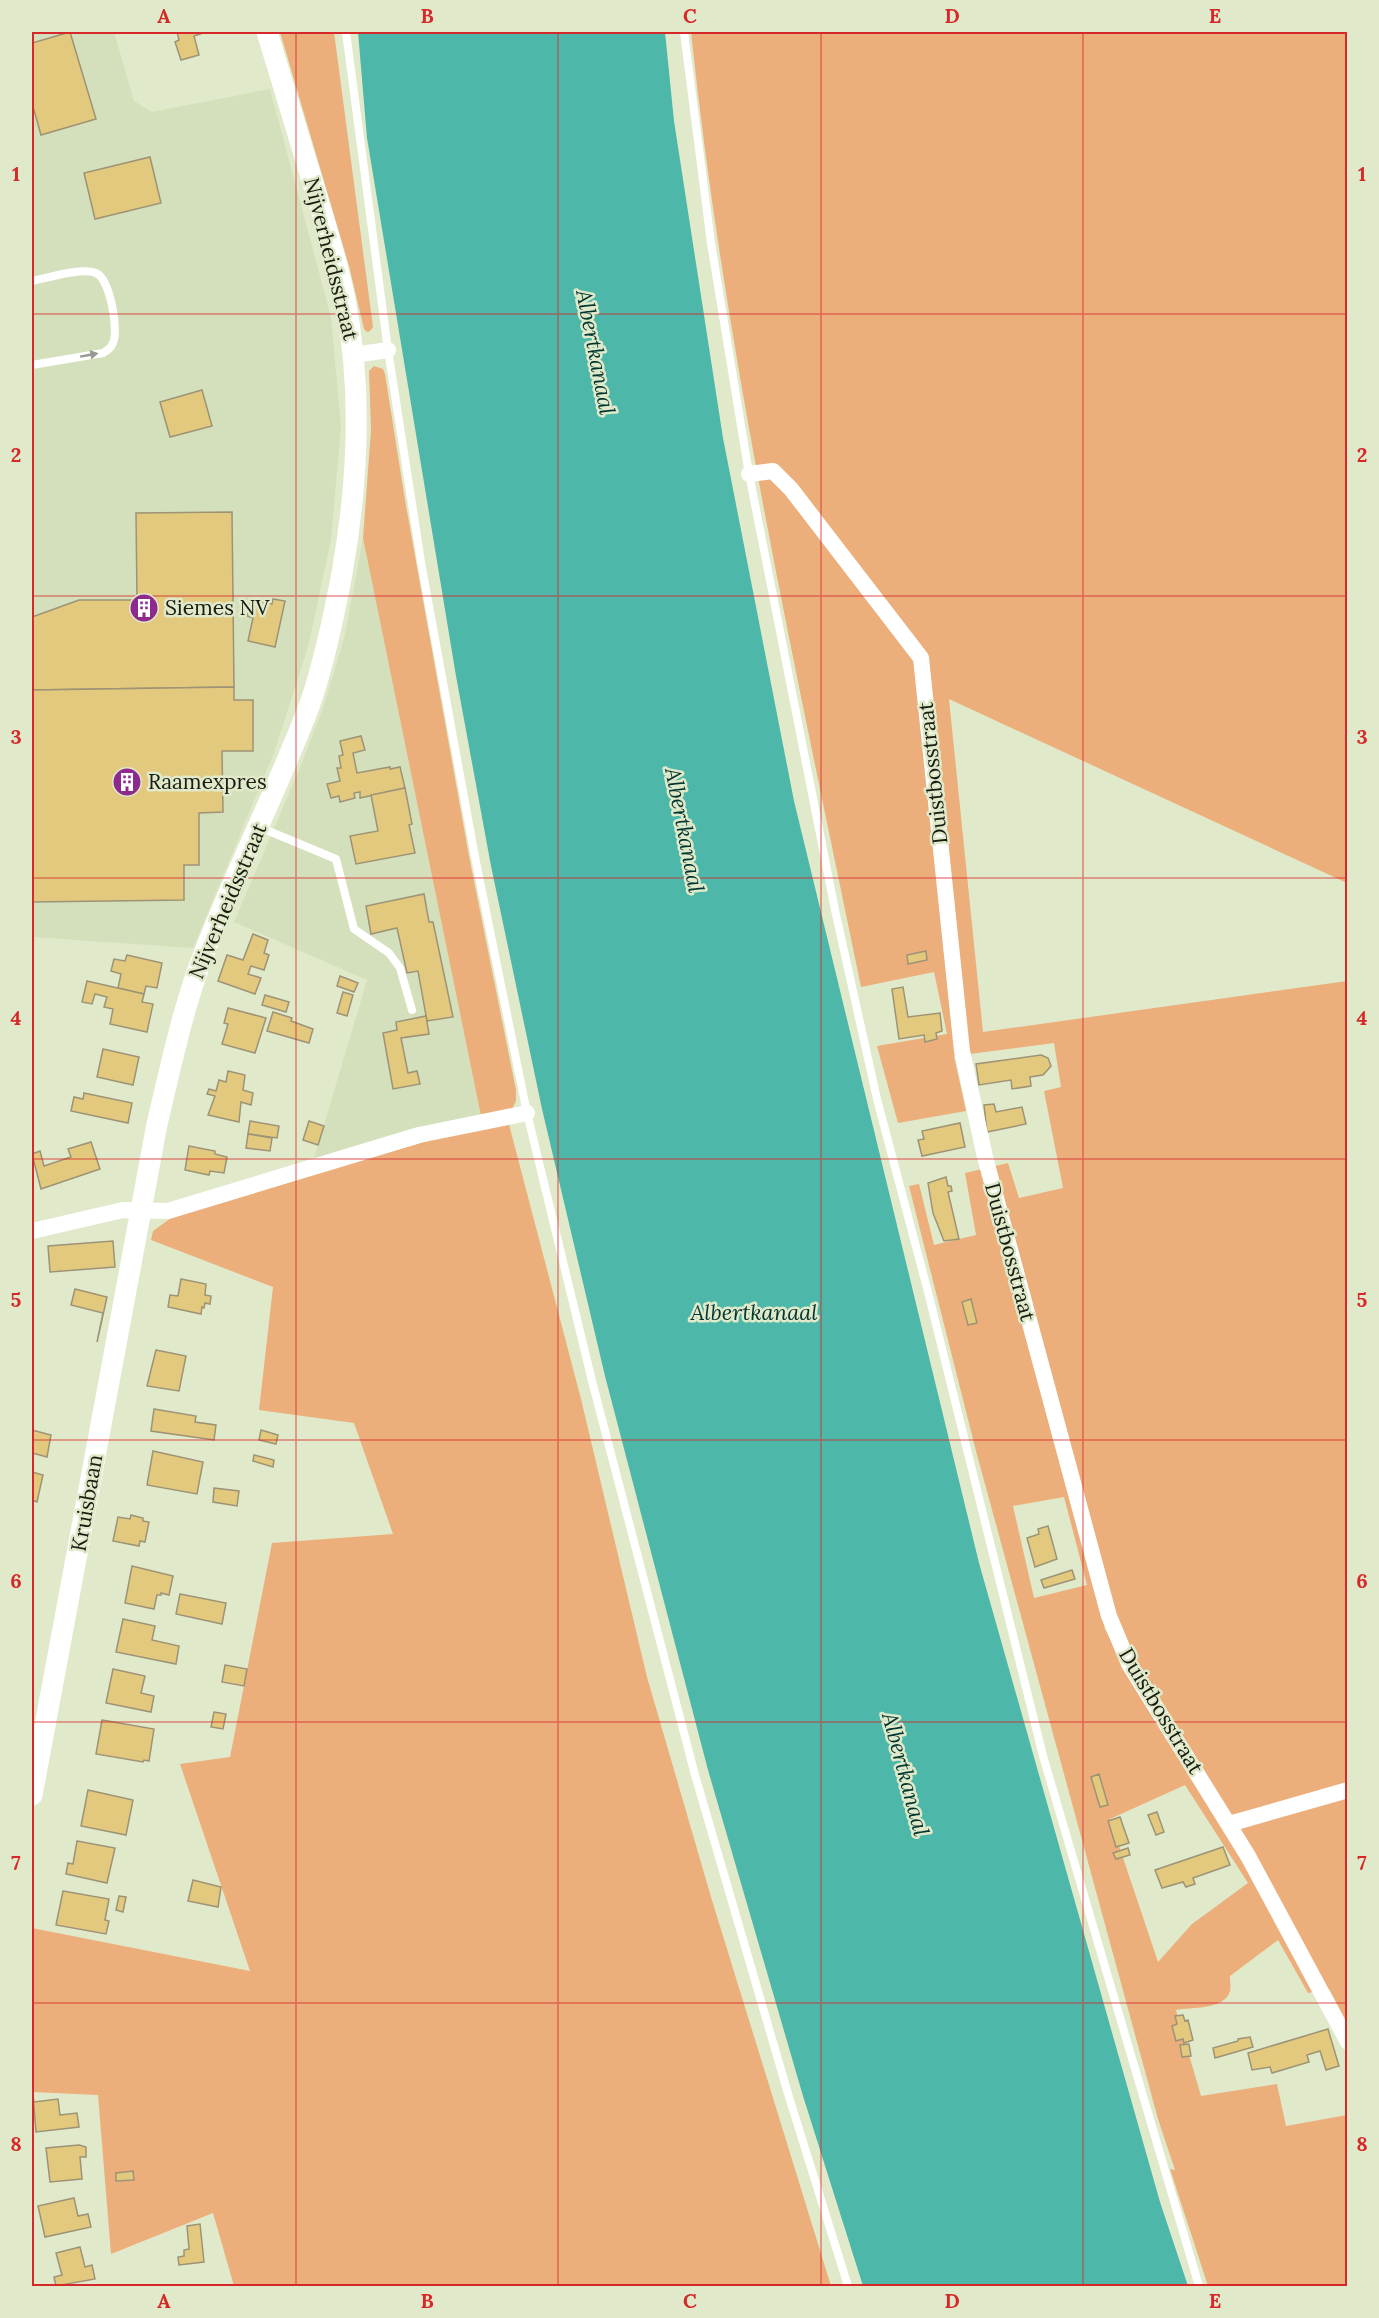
<svg xmlns="http://www.w3.org/2000/svg" width="1379" height="2318" font-family="Lora,serif">
  <rect width="100%" height="100%" fill="#e0eacb"/>
  <!-- built -->
  <g fill="#d4e0bb">
    <path d="M32,32H114L134,101L152,112L270,89L331,317L341,427L331,540L308,647L274,753L193,948L32,937Z"/>
    <path d="M363,538L481,1116L313,1162L367,980L234,922L301,765L323,708L345,635Z"/>
  </g>
  <!-- green -->
  <g fill="#ecae7b" fill-rule="evenodd">
    <path d="M280,32H334L373,327L370,331L367,332L364,329L349,266Z"/>
    <path d="M691,32H1347V883L949,699L983,1032L1347,981V2023L1329,1989L1308,1993L1278,1940L1230,1976C1230,1980 1231,1986 1230,1991C1225,2010 1191,2007 1176,2010L1201,2096L1277,2084L1286,2126L1347,2115V2286H1208L1170,2169L1175,2170L1158,2119L976,1451L909,1186L919,1184L934,1245L976,1235L965,1173L1008,1163L1019,1198L1063,1188L1044,1091L1061,1087L1054,1043L954,1056L966,1111L898,1123L877,1046L947,1034L934,972L861,987C796,670 725,354 691,32ZM1064,1497L1087,1585L1034,1598L1013,1506ZM1119,1622L1134,1660L1136,1688L1104,1627ZM1185,1785L1248,1883L1192,1924L1158,1962L1110,1819Z"/>
    <path d="M374,366L383,369L385,374L405,500L469,856L516,1090V1101L511,1111L481,1116L363,538L371,430L369,371Z"/>
    <path d="M507,1117L581,1399L647,1677L711,1897L831,2286H234L213,2213L111,2254L98,2095L32,2092V1928L250,1971L180,1764L230,1757L272,1543L393,1534L354,1423L259,1410L273,1287L151,1240L153,1231L171,1218Z"/>
  </g>
  <!-- water -->
  <path fill="#4db7a9" d="M358,32H665L674,121L723,438L794,801L979,1563L1160,2202L1188,2286H863L803,2096L708,1770L605,1376L542,1109L491,866L456,676L367,138Z"/>
  <!-- building -->
  <g fill="#e3c97d" stroke="#9d9376" stroke-width="1.5">
    <path d="M70,32L96,119L41,135L32,103V43Z"/>
    <path d="M177,32H206L194,36L199,55L181,60L175,42L179,40Z"/>
    <path d="M150,157L161,203L95,219L84,173Z"/>
    <path d="M202,390L212,426L170,437L160,402Z"/>
    <path d="M232,512L234,687L32,690V617L79,600H137L136,513Z"/>
    <path d="M273,599L285,601L275,647L248,641L253,618L247,616L250,600L272,604Z"/>
    <path d="M234,687V700H253V751H222L223,812L199,813V865H184V900L32,902V690Z"/>
    <path d="M361,736L365,750L353,753L357,773L390,767V769L400,767L405,788L360,798V792L354,793L355,798L340,802L339,796L331,798L327,784L340,781L337,768H341L339,756L343,755L340,741Z"/>
    <path d="M405,788L412,824L409,825L415,853L356,864L350,836L378,831L371,795Z"/>
    <path d="M424,894L429,922H433L453,1017L427,1021L418,971L407,973L397,928L371,934L366,906Z"/>
    <path d="M253,934L268,940L264,953L269,955L264,970L251,966L248,974L261,978L255,994L218,981L227,955L243,960Z"/>
    <path d="M926,951L927,960L908,964L907,955Z"/>
    <path d="M127,955L162,963L157,988L146,986L144,994L118,988L121,974L111,971L114,959L125,961Z"/>
    <path d="M340,976L358,983L354,992L337,986Z"/>
    <path d="M87,981L144,994L142,1002L153,1004L147,1032L110,1024L113,1009L104,1007L107,997L95,994L92,1004L82,1002Z"/>
    <path d="M903,987L908,1017L940,1013L942,1031L936,1033L937,1039L925,1042L924,1035L899,1039L892,989Z"/>
    <path d="M343,992L353,995L347,1016L337,1013Z"/>
    <path d="M265,995L289,1002L286,1012L262,1005Z"/>
    <path d="M228,1008L266,1018L255,1053L222,1044L228,1024L224,1023Z"/>
    <path d="M273,1012L292,1018L291,1021L313,1029L309,1043L267,1031Z"/>
    <path d="M426,1016L429,1034L401,1038L408,1073L417,1071L420,1084L393,1089L383,1033L397,1030L396,1022Z"/>
    <path d="M103,1049L139,1057L133,1085L97,1077Z"/>
    <path d="M1041,1055L1048,1058L1051,1066L1043,1075L1030,1077L1031,1086L1012,1089L1011,1080L979,1085L976,1064Z"/>
    <path d="M228,1071L245,1075L243,1090L253,1093L251,1105L241,1102L239,1122L208,1115L215,1096L207,1094L209,1089L216,1091L219,1080L226,1082Z"/>
    <path d="M84,1093L132,1103L128,1123L71,1111L74,1097L83,1099Z"/>
    <path d="M994,1104L996,1112L1022,1107L1026,1124L987,1132L984,1105Z"/>
    <path d="M250,1121L279,1126L277,1138L248,1134Z"/>
    <path d="M309,1121L324,1126L318,1145L303,1140Z"/>
    <path d="M960,1123L965,1147L922,1156L918,1140L924,1139L922,1131Z"/>
    <path d="M248,1134L272,1138L270,1151L246,1148Z"/>
    <path d="M91,1142L100,1169L41,1189L32,1154L40,1151L44,1166L71,1157L68,1149Z"/>
    <path d="M189,1146L215,1151V1154L227,1157L224,1173L210,1171L209,1175L185,1170Z"/>
    <path d="M946,1177L948,1186H951L952,1191L948,1192L959,1239L944,1241L933,1213L928,1183Z"/>
    <path d="M113,1241L115,1267L50,1272L48,1246Z"/>
    <path d="M181,1279L206,1284L205,1295L211,1296L210,1304L205,1303L204,1308L202,1307L201,1314L168,1307L170,1295L178,1296Z"/>
    <path d="M75,1289L107,1297L97,1342L103,1313L71,1305Z"/>
    <path d="M971,1299L977,1323L968,1325L962,1302Z"/>
    <path d="M156,1350L186,1356L179,1391L147,1386Z"/>
    <path d="M154,1409L196,1416L195,1422L216,1425L214,1440L151,1431Z"/>
    <path d="M32,1430L51,1435L47,1457L32,1453Z"/>
    <path d="M261,1430L278,1435L276,1444L259,1440Z"/>
    <path d="M153,1451L203,1462L197,1494L147,1485Z"/>
    <path d="M254,1455L274,1460L273,1467L253,1461Z"/>
    <path d="M32,1472L43,1475L37,1502L32,1500Z"/>
    <path d="M214,1488L239,1491L237,1506L213,1502Z"/>
    <path d="M131,1515L143,1518V1521L149,1522L145,1542L140,1541L139,1546L113,1541L118,1517L130,1519Z"/>
    <path d="M1048,1526L1057,1559L1035,1567L1027,1538L1039,1534L1038,1529Z"/>
    <path d="M132,1566L173,1576L169,1595L161,1593V1595H157L154,1609L125,1603Z"/>
    <path d="M1072,1570L1075,1579L1044,1588L1041,1580Z"/>
    <path d="M180,1594L226,1603L222,1624L176,1614Z"/>
    <path d="M123,1619L155,1626L152,1640L179,1646L176,1664L116,1652Z"/>
    <path d="M225,1665L247,1669L244,1686L222,1682Z"/>
    <path d="M113,1669L145,1676L141,1693L154,1696L151,1712L106,1703Z"/>
    <path d="M214,1712L226,1714L223,1729L211,1727Z"/>
    <path d="M102,1720L154,1729L149,1761L144,1760L143,1762L96,1754Z"/>
    <path d="M1099,1774L1108,1805L1100,1807L1091,1777Z"/>
    <path d="M88,1790L133,1800L126,1835L81,1826Z"/>
    <path d="M1157,1812L1164,1832L1156,1835L1148,1815Z"/>
    <path d="M1120,1817L1129,1843L1116,1847L1108,1821Z"/>
    <path d="M77,1841L115,1848L107,1883L66,1874L68,1863L73,1864Z"/>
    <path d="M1223,1847L1230,1865L1193,1878L1195,1884L1186,1887L1183,1882L1162,1888L1155,1870Z"/>
    <path d="M1128,1848L1130,1855L1116,1859L1113,1853Z"/>
    <path d="M193,1880L221,1887L218,1907L188,1901Z"/>
    <path d="M63,1891L109,1899L105,1920L109,1921L106,1934L56,1925Z"/>
    <path d="M119,1896L126,1897L123,1912L116,1910Z"/>
    <path d="M1183,2015L1185,2021L1188,2020L1193,2040L1184,2043L1183,2039L1176,2041L1172,2026L1177,2024L1175,2016Z"/>
    <path d="M1328,2029L1339,2066L1326,2070L1320,2051L1307,2055L1309,2062L1272,2073L1270,2067L1252,2070L1248,2053Z"/>
    <path d="M1250,2037L1253,2047L1215,2058L1213,2048L1238,2041V2039Z"/>
    <path d="M1189,2044L1191,2056L1182,2057L1180,2045Z"/>
    <path d="M33,2096L34,2102L58,2099L60,2115L77,2113L79,2127L36,2132Z"/>
    <path d="M79,2145L86,2147V2157H80L82,2179L50,2182L46,2148Z"/>
    <path d="M133,2171L134,2180L116,2181V2173Z"/>
    <path d="M74,2198L78,2216L88,2214L91,2227L45,2237L38,2206Z"/>
    <path d="M200,2224L204,2262L179,2265L178,2257L184,2256V2250L189,2249L187,2226Z"/>
    <path d="M80,2247L85,2267L92,2265L95,2279L56,2286L54,2277L62,2275L56,2253Z"/>
  </g>
  <g fill="none" stroke-linecap="round" stroke-linejoin="round">
    <!-- service -->
    <g stroke="#fff" stroke-width="8">
      <path d="M346,32L388,350L422,568L475,857L527,1113L592,1381L695,1775L789,2097L848,2286"/>
      <path d="M684,32L711,243L749,474L835,910L877,1099L928,1292L1043,1756L1199,2286"/>
      <path d="M32,281C48,278 81,267 96,273C110,279 119,330 113,343C111,348 108,350 103,353L32,365"/>
      <path d="M259,827L336,859L354,929L389,953L400,968L412,1010"/>
    </g>
    <!-- minor -->
    <g stroke="#fff" stroke-width="16">
      <path d="M354,355L388,350"/>
      <path d="M749,474L773,471L791,489L921,658L962,1051L985,1157L1109,1616L1129,1664L1248,1856L1348,2042"/>
      <path d="M32,1231L123,1210L168,1211L419,1135L527,1113"/>
      <path d="M1229,1824L1348,1790"/>
    </g>
    <!-- tertiary -->
    <path stroke="#fff" stroke-width="21" d="M32,1795L157,1124C170,1070 181,1016 200,964C233,875 278,790 311,701C325,659 334,616 342,573C358,483 363,391 345,300C338,263 326,227 315,190C299,137 283,84 267,32"/>
  </g>
  <!-- one-way arrows -->
  <defs><path id="oneway-solid" d="M-6-.8H1V-3.2L6.5 0L1 3.2V.8H-6Z" transform="scale(1.5)"/></defs>
  <use fill="#989994" href="#oneway-solid" transform="translate(89 355) rotate(-10)"/>
  <!-- grid -->
  <path fill="none" stroke="#d62828" stroke-width="1.5" stroke-opacity="0.55" d="M296,32V2286M558,32V2286M821,32V2286M1083,32V2286M32,314H1348M32,596H1348M32,878H1348M32,1159H1348M32,1440H1348M32,1722H1348M32,2003H1348"/>
  <!-- icons -->
  <defs>
    <g id="building-disc" transform="scale(1.5)"><circle r="9.5" fill="#8d298f" stroke="#e0eacb"/><path d="M-4-6H4V6H1V3H-1V6H-4ZM-2.5-4.3h1.7v1.8h-1.7ZM.8-4.3h1.7v1.8H.8ZM-2.5-1h1.7V.8h-1.7ZM.8-1h1.7V.8H.8Z" fill="#fff"/></g>
  </defs>
  <g fill-rule="evenodd">
    <use href="#building-disc" x="144" y="608"/>
    <use href="#building-disc" x="127" y="782"/>
  </g>
  <g text-anchor="middle" stroke-width="5" stroke-linejoin="round" paint-order="stroke">
    <!-- street labels -->
    <g font-size="21" fill="#191c11" stroke="#e0eacb">
      <text transform="translate(331 259) rotate(76)" y="7">Nijverheidsstraat</text>
      <text transform="translate(933 773) rotate(-96)" y="7">Duistbosstraat</text>
      <text transform="translate(228 901) rotate(-67)" y="7">Nijverheidsstraat</text>
      <text transform="translate(1010 1252) rotate(75)" y="7">Duistbosstraat</text>
      <text transform="translate(87 1503) rotate(-80)" y="7">Kruisbaan</text>
      <text transform="translate(1161 1711) rotate(59)" y="7">Duistbosstraat</text>
    </g>
    <!-- poi labels -->
    <g font-size="21" fill="#191c11" stroke="#e0eacb" text-anchor="start">
      <text x="165" y="615">Siemes NV</text>
      <text x="148" y="789">Raamexpres</text>
    </g>
    <!-- water labels -->
    <g font-size="22" font-style="italic" fill="#01352f" stroke="#e0eacb">
      <text transform="translate(596 352) rotate(79)" y="8">Albertkanaal</text>
      <text transform="translate(685 830) rotate(79)" y="8">Albertkanaal</text>
      <text x="754" y="1320">Albertkanaal</text>
      <text transform="translate(906 1774) rotate(75)" y="8">Albertkanaal</text>
    </g>
  </g>
  <!-- border -->
  <rect width="1379" height="2318" fill="none" stroke="#e0eacb" stroke-width="66"/>
  <rect x="33" y="33" width="1313" height="2252" fill="none" stroke="#d62828" stroke-width="2"/>
  <g font-size="20" text-anchor="middle" font-weight="bold" fill="#d62828">
    <text x="164" y="23">A</text>
    <text x="427" y="23">B</text>
    <text x="690" y="23">C</text>
    <text x="952" y="23">D</text>
    <text x="1215" y="23">E</text>
    <text x="16" y="181">1</text>
    <text x="1362" y="181">1</text>
    <text x="16" y="462">2</text>
    <text x="1362" y="462">2</text>
    <text x="16" y="744">3</text>
    <text x="1362" y="744">3</text>
    <text x="16" y="1025">4</text>
    <text x="1362" y="1025">4</text>
    <text x="16" y="1307">5</text>
    <text x="1362" y="1307">5</text>
    <text x="16" y="1588">6</text>
    <text x="1362" y="1588">6</text>
    <text x="16" y="1870">7</text>
    <text x="1362" y="1870">7</text>
    <text x="16" y="2151">8</text>
    <text x="1362" y="2151">8</text>
    <text x="164" y="2308">A</text>
    <text x="427" y="2308">B</text>
    <text x="690" y="2308">C</text>
    <text x="952" y="2308">D</text>
    <text x="1215" y="2308">E</text>
  </g>
</svg>
